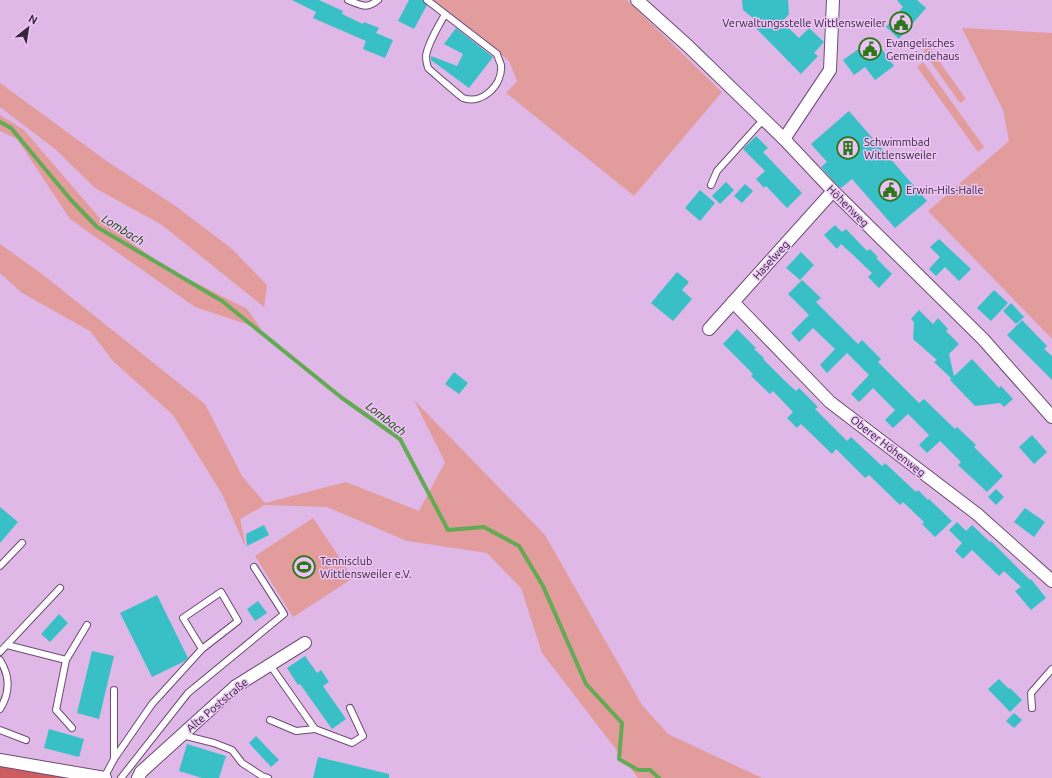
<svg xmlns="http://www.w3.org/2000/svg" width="1052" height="778" font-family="Ubuntu,sans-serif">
  <rect width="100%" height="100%" fill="#dfb8e8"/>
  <!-- green -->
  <g fill="#e29c9b">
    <path d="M432,0H627L722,92L634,196L506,93L517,81L509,61Z"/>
    <path d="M962,28L1052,33V339L928,211L1009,141L1003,110Z"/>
    <path d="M929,47L966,99L960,103L923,51Z"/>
    <path d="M923,62L984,147L978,152L917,67Z"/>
    <path d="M0,83L108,162L177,207L232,249L267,285L264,307L162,225L95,188L55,149L0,107Z"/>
    <path d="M0,115L24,130L103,222L165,267L247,309L261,329L195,307L70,219L17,139L0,131Z"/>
    <path d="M0,244L42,274L205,404L242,476L265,503L346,482L419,511L445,462L414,400L545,535L642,705L668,734L762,778H638L542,653L521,588L487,553L407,541L327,507L265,505L240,519L246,548L222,494L173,415L113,361L90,331L22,293L0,273Z"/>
    <path d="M313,518L353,578L293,617L255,556Z"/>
  </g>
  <!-- forest -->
  <path fill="#cc5e62" d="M0,763L70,778H0Z"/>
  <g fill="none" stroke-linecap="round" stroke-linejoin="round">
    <!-- stream -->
    <path stroke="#63aa54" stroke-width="4" d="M0,122L11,128L71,200L97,227L222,301L342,398L400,439L448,530L484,527L519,546L543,586L586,684L622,723L619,759L638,770H650L659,778"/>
  </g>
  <!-- building -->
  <g fill="#38c0c6">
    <path d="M292,0H319L343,11L342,14L363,24L364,22L379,28L376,33L393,40L385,58L363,49L366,41L313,18L316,12Z"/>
    <path d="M409,0H423L427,5L414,29L398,21Z"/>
    <path d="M742,0H788L789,14L782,22L799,38L809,28L824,42L814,53L818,56L801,74L751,23L754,19L743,10Z"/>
    <path d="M897,0H917L926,8L899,39L886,27L903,7Z"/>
    <path d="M456,28L493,57L469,88L431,60V56L457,66L463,54L444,44Z"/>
    <path d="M874,38L894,66L875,80L865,67L854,75L843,60Z"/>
    <path d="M849,111L927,201L895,228L852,179L841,188L838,186L821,167L827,162L811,144Z"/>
    <path d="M756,136L768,148L763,152L802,193L787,208L766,186L764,188L756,179L765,171L743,149Z"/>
    <path d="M726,182L734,190L720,204L712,196Z"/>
    <path d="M745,184L753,191L742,203L734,196Z"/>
    <path d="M700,190L715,203L700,221L685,208Z"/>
    <path d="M835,225L842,232L846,229L867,251L870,249L878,257L876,258L892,274L879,288L868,277L872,273L851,253L841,244L837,249L824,235Z"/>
    <path d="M939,239L971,269L959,281L945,267L936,276L929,269L940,257L930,247Z"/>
    <path d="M801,252L814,265L800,280L786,268Z"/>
    <path d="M677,272L689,282L682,290L692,299L673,321L651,303Z"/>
    <path d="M802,280L821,298L816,302L858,344L862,340L881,359L878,362L919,403L924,399L955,429L957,427L976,445L974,447L1003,476L987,492L958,465L961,462L940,441L927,453L919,445L929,435L908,414L893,428L885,420L895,410L873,388L859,402L851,394L869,375L847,353L827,373L820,365L835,349L813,328L799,342L791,333L809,315L788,294Z"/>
    <path d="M994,290L1008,303L991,321L977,308Z"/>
    <path d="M1011,303L1024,317L1016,324L1003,311Z"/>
    <path d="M919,310L933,324L938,318L948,329L946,331L959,344L949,354L954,376L972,359L999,388L1001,386L1013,399L1004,407L1000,403L975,406L950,380L951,378L934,362L937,360L913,339L914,322L911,319Z"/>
    <path d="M1022,320L1047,346L1044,349L1052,356V380L1007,335Z"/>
    <path d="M737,329L756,348L754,349L764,358L763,359L786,382L796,391L799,388L818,407L815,409L847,441L851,437L882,466L885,463L916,492L918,490L928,500L929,499L952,521L935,537L922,524L924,522L903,502L900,505L869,475L865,478L836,449L832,454L801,424L797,428L787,418L793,412L773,391L770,394L751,376L753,374L723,344Z"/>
    <path d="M454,372L468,383L459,394L445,384Z"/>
    <path d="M1032,435L1047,452L1034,464L1019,447Z"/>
    <path d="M996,489L1004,497L996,505L988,497Z"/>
    <path d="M0,507L18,522L0,543Z"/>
    <path d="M1025,508L1045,522L1034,537L1014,522Z"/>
    <path d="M957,522L966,531L972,525L990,542L991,541L1030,580L1031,579L1046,598L1031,610L1015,591L1021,587L1004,571L999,576L972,550L963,559L955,551L962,543L949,530Z"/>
    <path d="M264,525L269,535L247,546L246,534Z"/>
    <path d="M157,595L188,658L185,661L152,677L120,613Z"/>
    <path d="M258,601L267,613L255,621L247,609Z"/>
    <path d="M59,614L68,623L50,642L41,634Z"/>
    <path d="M92,651L114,656L99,719L77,713Z"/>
    <path d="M305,656L317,673L321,670L329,682L323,686L346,719L332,729L300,684L298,685L287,668Z"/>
    <path d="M999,679L1009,689L1010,688L1022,700L1010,712L988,689Z"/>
    <path d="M1014,713L1022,720L1014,728L1006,721Z"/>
    <path d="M49,729L84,739L79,757L44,748Z"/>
    <path d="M256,736L279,760L271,767L249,743Z"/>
    <path d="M187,744L226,756L219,778H202L179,771Z"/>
    <path d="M318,757L389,774V778H313Z"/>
  </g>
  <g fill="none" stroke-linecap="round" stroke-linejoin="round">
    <!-- lane casing -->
    <g stroke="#6d4b75" stroke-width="8">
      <g id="lane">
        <path d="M348,0C361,5 366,10 378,0"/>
        <path d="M427,0L497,54C498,58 500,62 501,65C503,85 482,105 463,98C460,96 431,71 428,68C427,65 426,59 426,56C428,42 439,26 445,14"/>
        <path d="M711,185L717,171L763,120"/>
        <path d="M0,566L22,543"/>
        <path d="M7,645L66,660"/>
        <path d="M0,652L60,588"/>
        <path d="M0,660C10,676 10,693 0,709"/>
        <path d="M270,665L315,729L352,743L363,736L350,708"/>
        <path d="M1032,708L1031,693L1052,669"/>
        <path d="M270,720L296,731L315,729"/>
        <path d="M72,728L56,710L66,660L87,625"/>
        <path d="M0,730L26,740"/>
        <path d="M182,735L214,743L232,750L242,763L262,776L268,778"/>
        <path d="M114,759V690"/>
        <path d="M104,778L114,759L152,704L202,649L238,621L221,592L183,618L202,649"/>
        <path d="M121,778L188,693L284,614L254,567"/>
      </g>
    </g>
    <!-- street casing -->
    <g stroke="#6d4b75" stroke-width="14">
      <g id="street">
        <path d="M637,0L688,46L784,139L833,191L983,339L1052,417"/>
        <path d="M784,139L830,70L833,0"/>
        <path d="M733,302L830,402L977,514L1052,581"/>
        <path d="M709,329L833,191"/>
        <path d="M0,760L105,778"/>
        <path d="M138,778L141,772L236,686L305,643"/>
      </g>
    </g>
    <!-- lane -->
    <use href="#lane" stroke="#fff" stroke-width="6"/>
    <!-- street -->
    <use href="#street" stroke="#fff" stroke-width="12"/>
  </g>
  <!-- icons -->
  <defs>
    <g id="civic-ring" transform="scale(1.15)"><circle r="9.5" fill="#ecc5f5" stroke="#2d761a" stroke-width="1.5"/><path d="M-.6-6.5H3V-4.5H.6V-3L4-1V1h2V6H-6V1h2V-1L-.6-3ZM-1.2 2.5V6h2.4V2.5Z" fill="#2d761a"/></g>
    <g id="building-ring" transform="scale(1.15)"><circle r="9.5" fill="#ecc5f5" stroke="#2d761a" stroke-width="1.5"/><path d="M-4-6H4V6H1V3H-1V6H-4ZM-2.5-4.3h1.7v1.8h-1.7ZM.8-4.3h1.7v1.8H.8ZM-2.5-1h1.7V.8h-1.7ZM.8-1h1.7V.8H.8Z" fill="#2d761a"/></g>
    <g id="stadium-ring" transform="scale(1.15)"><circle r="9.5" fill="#ecc5f5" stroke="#2d761a" stroke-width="1.5"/><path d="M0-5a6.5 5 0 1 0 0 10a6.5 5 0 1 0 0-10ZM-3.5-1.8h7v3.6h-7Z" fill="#2d761a"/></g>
  </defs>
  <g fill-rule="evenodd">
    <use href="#civic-ring" x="901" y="23"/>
    <use href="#civic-ring" x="870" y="49"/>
    <use href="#building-ring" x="848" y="148"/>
    <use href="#civic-ring" x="890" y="190"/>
    <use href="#stadium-ring" x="304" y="567"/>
  </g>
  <g text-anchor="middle" stroke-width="3" stroke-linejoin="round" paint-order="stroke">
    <!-- poi labels -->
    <g font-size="11" fill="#352639" stroke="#ecc5f5" text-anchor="start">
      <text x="886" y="27" text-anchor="end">Verwaltungsstelle Wittlensweiler</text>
      <text x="886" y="47">Evangelisches<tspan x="886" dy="13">Gemeindehaus</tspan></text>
      <text x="864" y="146">Schwimmbad<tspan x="864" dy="13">Wittlensweiler</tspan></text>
      <text x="906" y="194">Erwin-Hils-Halle</text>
      <text x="320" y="565">Tennisclub<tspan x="320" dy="13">Wittlensweiler e.V.</tspan></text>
    </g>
    <!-- street labels -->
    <g font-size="11" fill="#352639" stroke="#ecc5f5">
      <text transform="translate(848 206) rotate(45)" y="4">Höhenweg</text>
      <text transform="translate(771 260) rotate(-48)" y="4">Haselweg</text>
      <text transform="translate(888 446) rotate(38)" y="4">Oberer Höhenweg</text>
      <text transform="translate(217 705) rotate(-40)" y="4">Alte Poststraße</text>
    </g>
    <!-- water labels -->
    <g font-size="12" font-style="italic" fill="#114103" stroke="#ecc5f5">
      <text transform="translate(123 230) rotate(32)" y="4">Lombach</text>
      <text transform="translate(386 419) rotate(38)" y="4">Lombach</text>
    </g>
  </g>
  <!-- north arrow -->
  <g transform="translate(28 28) rotate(30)" stroke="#ecc5f5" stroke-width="3" paint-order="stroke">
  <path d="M0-3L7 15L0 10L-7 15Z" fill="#352639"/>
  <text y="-6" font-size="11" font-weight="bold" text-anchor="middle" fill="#352639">N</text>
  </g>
</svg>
